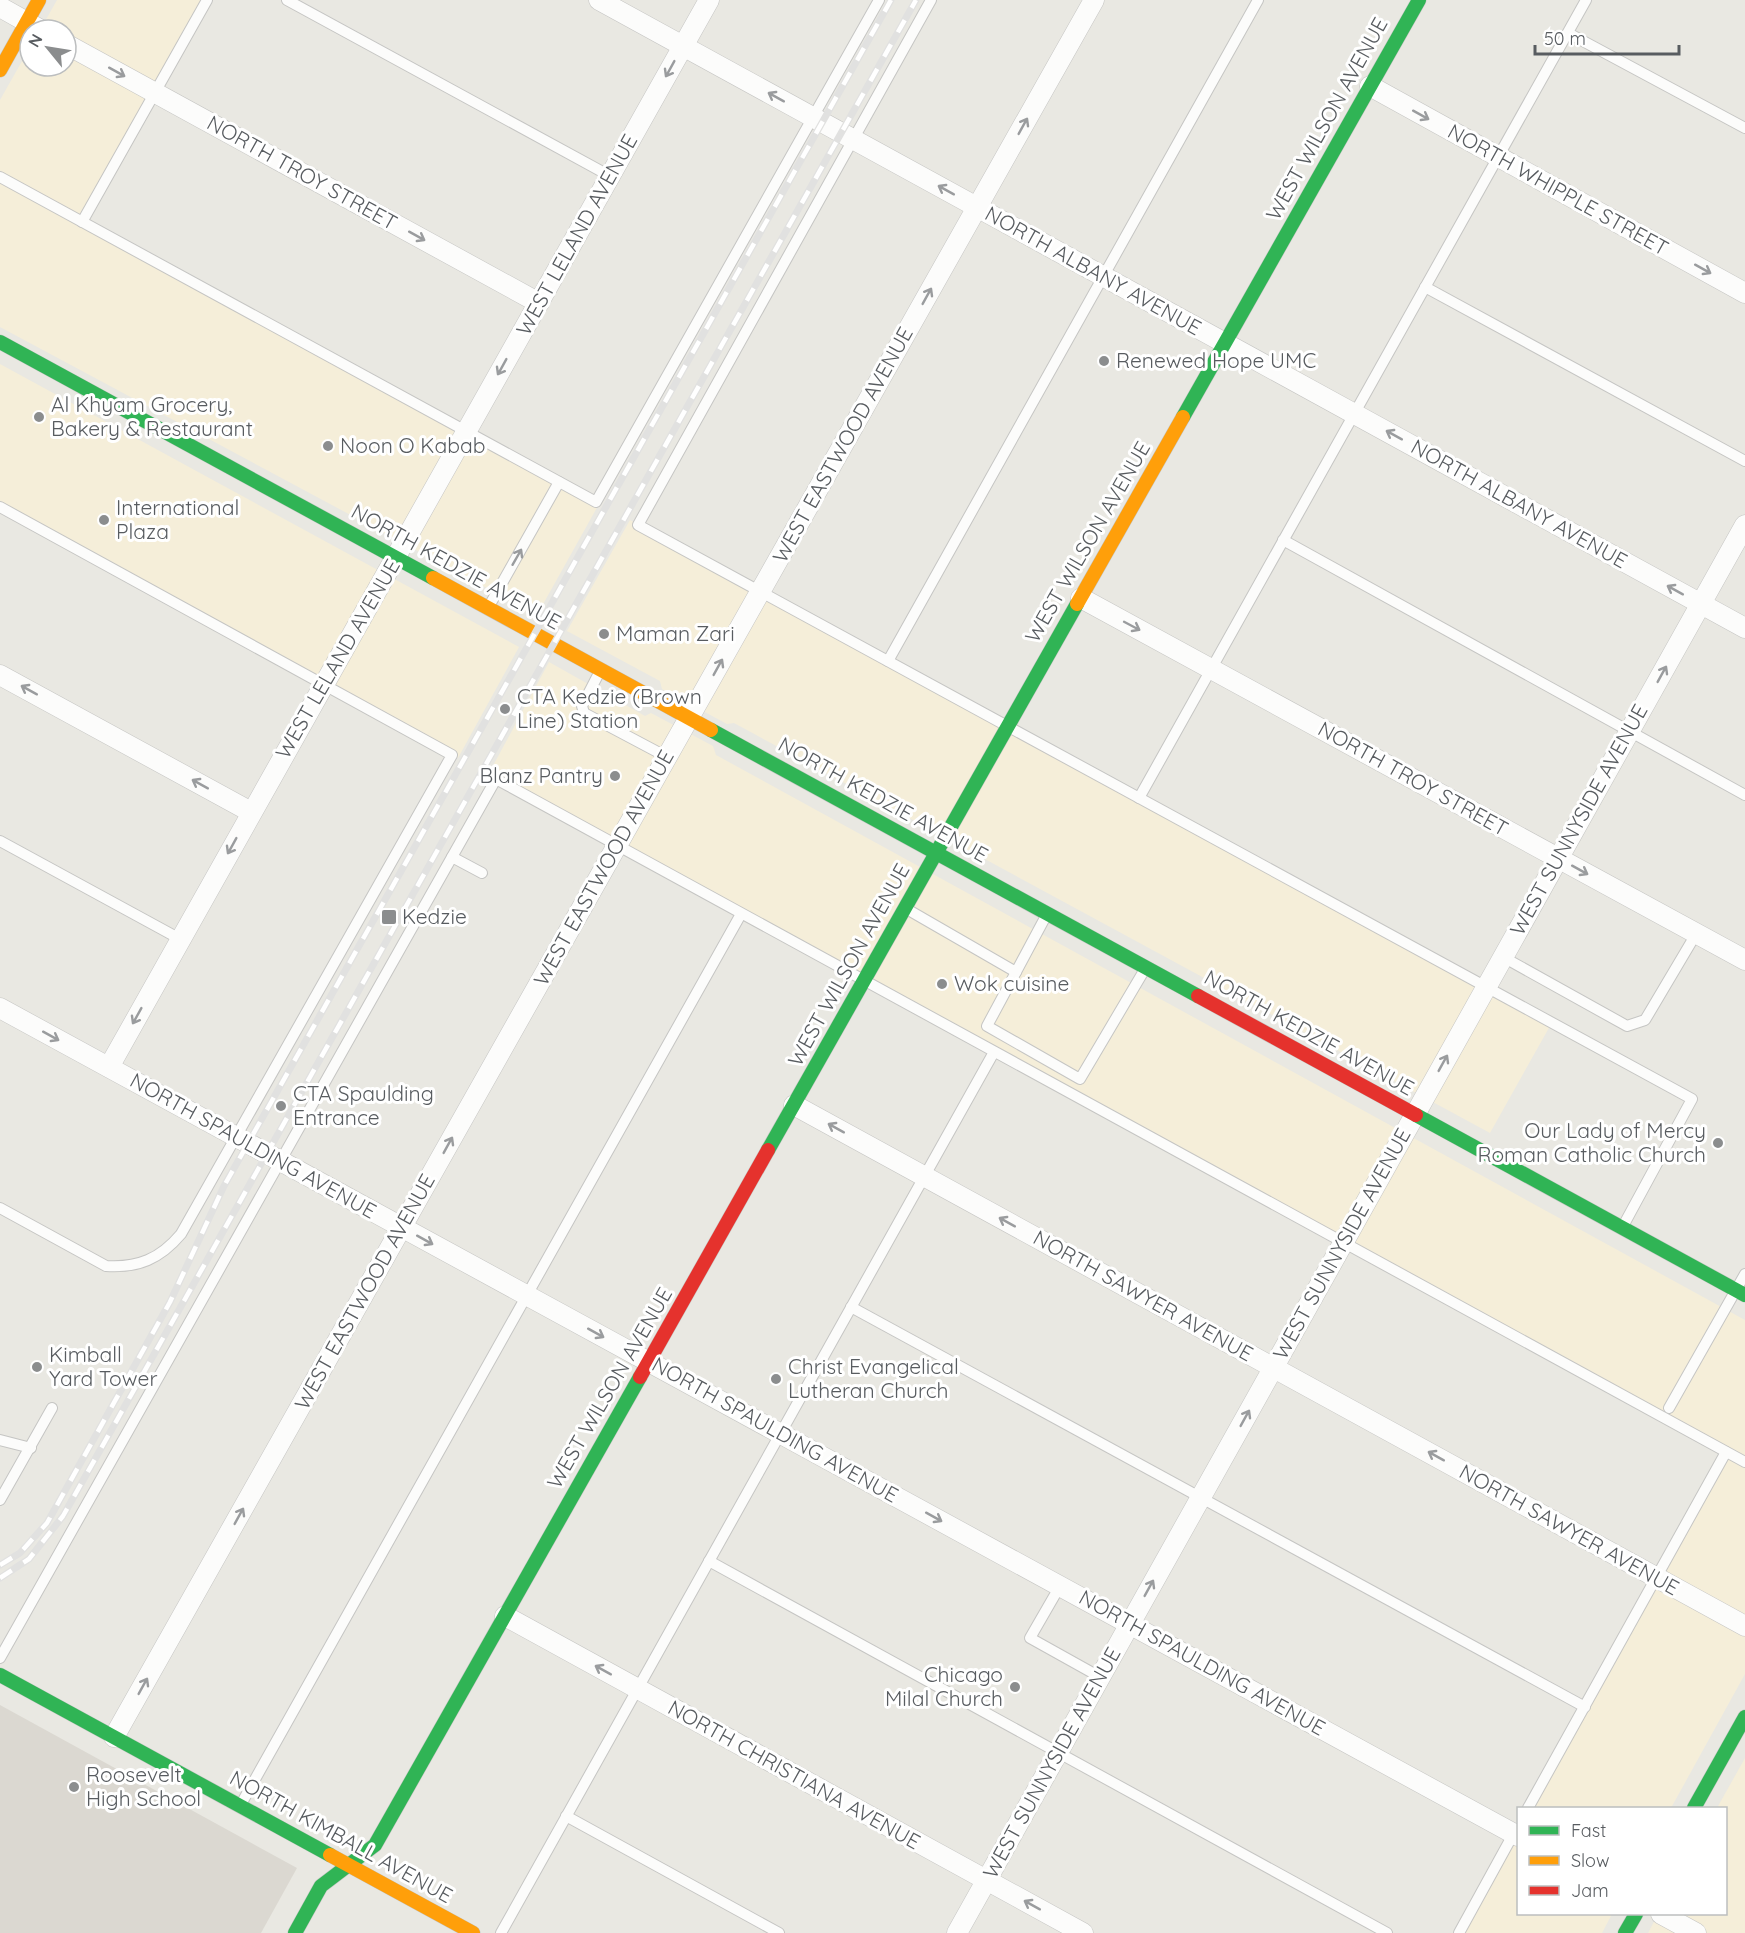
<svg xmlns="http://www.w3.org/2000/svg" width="1745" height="1933" font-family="Quicksand,sans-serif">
  <rect width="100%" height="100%" fill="#e9e8e2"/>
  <!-- commercial -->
  <g fill="#f5eed9">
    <path d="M57,0H209L85,225L599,504L537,615L0,327V100L30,47V66H66V30H40Z"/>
    <path d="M0,364L519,647L458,758L0,504Z"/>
    <path d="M630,520L1550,1026L1490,1133L734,723L727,724L662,689L660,681L567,631Z"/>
    <path d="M549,662L645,716L651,713L713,746L716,755L1745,1320V1674L1671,1808H1527L1727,1450L488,775Z"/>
    <path d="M1745,1758V1933H1648L1658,1914H1726V1808H1717Z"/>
    <path d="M1518,1823V1914H1612L1602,1933H1457Z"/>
  </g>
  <!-- education -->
  <path fill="#dbd8d1" d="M0,1705L297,1868L261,1933H0Z"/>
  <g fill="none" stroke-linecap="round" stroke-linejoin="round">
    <!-- lane casing -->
    <g stroke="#c5c5c3" stroke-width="12">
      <g id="lane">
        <path d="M287,0L610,176"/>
        <path d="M931,0L638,525L1692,1099L1622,1228"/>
        <path d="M1568,33L1745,128"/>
        <path d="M0,177L596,502L879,0"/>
        <path d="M82,222L207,0"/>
        <path d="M1425,287L1745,461"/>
        <path d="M0,507L452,755L181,1234C160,1259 138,1268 106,1266L0,1208"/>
        <path d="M1283,540L1745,795"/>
        <path d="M488,608L559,482"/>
        <path d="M888,661L1258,0"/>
        <path d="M600,671L582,706L584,713L667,757"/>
        <path d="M1139,798L1586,0"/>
        <path d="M0,841L180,939"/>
        <path d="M452,857L482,873"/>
        <path d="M905,908L1016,972L1047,914"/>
        <path d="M1503,957L1627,1026L1645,1020L1696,934"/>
        <path d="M1016,972L987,1026L1080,1079L1145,969"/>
        <path d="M851,1307L1585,1707"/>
        <path d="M1669,1408L1745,1274"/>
        <path d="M0,1440L31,1448"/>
        <path d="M0,1500L52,1408"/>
        <path d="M709,1561L1387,1933"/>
        <path d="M1060,1586L1030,1638L1100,1677"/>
        <path d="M0,1658L496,779L1745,1462"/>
        <path d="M240,1806L741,914"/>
        <path d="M1528,1808L1726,1452"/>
        <path d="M566,1816L779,1933"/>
        <path d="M501,1933L994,1052"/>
        <path d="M1459,1933L1515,1831"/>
      </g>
    </g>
    <!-- street casing -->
    <g stroke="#c5c5c3" stroke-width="21">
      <g id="street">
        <path d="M599,0L1745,628"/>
        <path d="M0,7L41,30"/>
        <path d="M66,44L539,303"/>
        <path d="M1370,86L1745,293"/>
        <path d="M1081,598L1745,960"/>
        <path d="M0,675L251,812"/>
        <path d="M0,1008L1518,1836"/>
        <path d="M109,1067L709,0"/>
        <path d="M794,1105L1745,1626"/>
        <path d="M505,1616L1083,1933"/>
        <path d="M114,1737L1094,0"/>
        <path d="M1661,1914L1696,1933"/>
        <path d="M957,1933L1745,525"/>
      </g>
    </g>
    <!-- fast casing -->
    <g stroke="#c5c6c4" stroke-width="15">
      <g id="fast">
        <path d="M0,342L433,578"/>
        <path d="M1183,417L1419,0"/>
        <path d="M711,730L1198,996"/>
        <path d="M1416,1115L1745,1295"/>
        <path d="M768,1150L1077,604"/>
        <path d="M0,1675L330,1855"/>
        <path d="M1694,1808L1745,1717"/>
        <path d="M295,1933L321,1886L375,1845L640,1377"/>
        <path d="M1625,1933L1636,1914"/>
      </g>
    </g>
    <!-- slow casing -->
    <g stroke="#c5c6c4" stroke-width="15">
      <g id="slow">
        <path d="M0,70L39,0"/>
        <path d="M433,578L711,730"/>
        <path d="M1077,604L1183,417"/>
        <path d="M330,1855L473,1933"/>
      </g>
    </g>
    <!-- jam casing -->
    <g stroke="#c5c6c4" stroke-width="15">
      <g id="jam">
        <path d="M1198,996L1416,1115"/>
        <path d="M640,1377L768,1150"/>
      </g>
    </g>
    <!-- lane -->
    <use href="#lane" stroke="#fcfcfb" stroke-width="10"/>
    <!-- street -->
    <use href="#street" stroke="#fcfcfb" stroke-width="20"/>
    <!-- fast -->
    <use href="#fast" stroke="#30b455" stroke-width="14"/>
    <!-- slow -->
    <use href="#slow" stroke="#ff9f0a" stroke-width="14"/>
    <!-- jam -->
    <use href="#jam" stroke="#e5322d" stroke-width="14"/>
    <!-- rail casing -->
    <g stroke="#e1e1e0" stroke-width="7">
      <g id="rail">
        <path d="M0,1565L20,1553L47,1523L170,1302L224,1186L891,0"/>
        <path d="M0,1578L29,1559L63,1516L916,0"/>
      </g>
    </g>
    <!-- rail -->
    <use href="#rail" stroke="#fff" stroke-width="4.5" stroke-dasharray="14" stroke-linecap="butt"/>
  </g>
  <!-- one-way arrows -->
  <defs><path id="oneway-shaft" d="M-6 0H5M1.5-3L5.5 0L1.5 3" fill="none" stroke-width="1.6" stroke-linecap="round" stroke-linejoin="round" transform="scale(1.5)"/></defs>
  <g stroke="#9a9c9e">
    <use href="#oneway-shaft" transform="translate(670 69) rotate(119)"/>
    <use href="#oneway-shaft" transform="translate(117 72) rotate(29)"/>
    <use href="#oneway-shaft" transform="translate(776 97) rotate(-151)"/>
    <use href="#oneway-shaft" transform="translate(1421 115) rotate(29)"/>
    <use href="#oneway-shaft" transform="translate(1023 126) rotate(-61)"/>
    <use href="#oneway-shaft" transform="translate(946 190) rotate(-151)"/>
    <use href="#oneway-shaft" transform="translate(417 236) rotate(29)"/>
    <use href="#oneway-shaft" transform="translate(1703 269) rotate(29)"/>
    <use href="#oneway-shaft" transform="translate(927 296) rotate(-61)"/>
    <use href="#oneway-shaft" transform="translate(502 367) rotate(119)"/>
    <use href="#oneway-shaft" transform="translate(1394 435) rotate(-151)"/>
    <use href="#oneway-shaft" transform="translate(517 557) rotate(-60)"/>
    <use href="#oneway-shaft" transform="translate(1675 590) rotate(-151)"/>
    <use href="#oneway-shaft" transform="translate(1132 626) rotate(28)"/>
    <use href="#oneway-shaft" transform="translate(718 667) rotate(-61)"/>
    <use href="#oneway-shaft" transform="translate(1662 674) rotate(-61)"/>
    <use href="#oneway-shaft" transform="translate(29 690) rotate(-151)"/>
    <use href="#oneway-shaft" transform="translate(200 784) rotate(-151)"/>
    <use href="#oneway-shaft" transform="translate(232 846) rotate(119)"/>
    <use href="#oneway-shaft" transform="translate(1580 870) rotate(29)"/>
    <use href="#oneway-shaft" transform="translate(137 1016) rotate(119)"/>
    <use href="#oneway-shaft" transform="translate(51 1036) rotate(29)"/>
    <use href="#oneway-shaft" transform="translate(1443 1063) rotate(-61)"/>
    <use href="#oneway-shaft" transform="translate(836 1128) rotate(-151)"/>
    <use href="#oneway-shaft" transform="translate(448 1145) rotate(-61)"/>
    <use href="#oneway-shaft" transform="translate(1007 1222) rotate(-151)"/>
    <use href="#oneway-shaft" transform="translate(425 1240) rotate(29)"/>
    <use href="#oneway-shaft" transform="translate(596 1333) rotate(29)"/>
    <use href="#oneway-shaft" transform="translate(1245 1418) rotate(-61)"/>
    <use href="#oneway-shaft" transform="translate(1436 1456) rotate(-151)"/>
    <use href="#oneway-shaft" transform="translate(239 1516) rotate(-61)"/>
    <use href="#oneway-shaft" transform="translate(934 1517) rotate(29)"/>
    <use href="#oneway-shaft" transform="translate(1149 1588) rotate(-61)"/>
    <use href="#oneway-shaft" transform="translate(603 1670) rotate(-151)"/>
    <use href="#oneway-shaft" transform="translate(143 1686) rotate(-61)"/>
    <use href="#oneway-shaft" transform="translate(1032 1905) rotate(-151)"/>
  </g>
  <!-- markers -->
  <g fill="#8b8d8e" stroke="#fff" stroke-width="2">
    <circle cx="1104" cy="361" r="6"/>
    <circle cx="39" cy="417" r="6"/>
    <circle cx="328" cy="446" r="6"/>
    <circle cx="104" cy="520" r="6"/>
    <circle cx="604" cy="634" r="6"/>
    <circle cx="505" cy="709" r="6"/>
    <circle cx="615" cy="776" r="6"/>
    <rect x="381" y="909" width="16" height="16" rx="3"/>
    <circle cx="942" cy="984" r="6"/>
    <circle cx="281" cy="1106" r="6"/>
    <circle cx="1718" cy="1143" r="6"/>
    <circle cx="37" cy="1367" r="6"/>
    <circle cx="776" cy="1379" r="6"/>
    <circle cx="1015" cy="1687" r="6"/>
    <circle cx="74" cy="1787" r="6"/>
  </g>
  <g text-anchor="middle" stroke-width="6" stroke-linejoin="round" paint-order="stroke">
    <!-- street labels -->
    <g font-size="21" fill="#585c60" stroke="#fff">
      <text transform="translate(1327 119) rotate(-61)" y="7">WEST WILSON AVENUE</text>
      <text transform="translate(302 173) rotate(29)" y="7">NORTH TROY STREET</text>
      <text transform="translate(1558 190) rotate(29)" y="7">NORTH WHIPPLE STREET</text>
      <text transform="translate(577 235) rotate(-61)" y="7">WEST LELAND AVENUE</text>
      <text transform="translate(1093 271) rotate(29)" y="7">NORTH ALBANY AVENUE</text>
      <text transform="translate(843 445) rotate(-61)" y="7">WEST EASTWOOD AVENUE</text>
      <text transform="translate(1519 504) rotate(29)" y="7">NORTH ALBANY AVENUE</text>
      <text transform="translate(1088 542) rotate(-60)" y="7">WEST WILSON AVENUE</text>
      <text transform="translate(456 567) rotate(29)" y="7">NORTH KEDZIE AVENUE</text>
      <text transform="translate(338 659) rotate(-60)" y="7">WEST LELAND AVENUE</text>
      <text transform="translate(1413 779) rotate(29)" y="7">NORTH TROY STREET</text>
      <text transform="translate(883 800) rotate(29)" y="7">NORTH KEDZIE AVENUE</text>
      <text transform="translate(1579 820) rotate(-61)" y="7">WEST SUNNYSIDE AVENUE</text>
      <text transform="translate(604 868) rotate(-61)" y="7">WEST EASTWOOD AVENUE</text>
      <text transform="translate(849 965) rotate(-61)" y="7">WEST WILSON AVENUE</text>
      <text transform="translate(1309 1033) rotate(29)" y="7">NORTH KEDZIE AVENUE</text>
      <text transform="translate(253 1146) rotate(29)" y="7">NORTH SPAULDING AVENUE</text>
      <text transform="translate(1342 1244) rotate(-61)" y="7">WEST SUNNYSIDE AVENUE</text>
      <text transform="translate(365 1292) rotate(-61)" y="7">WEST EASTWOOD AVENUE</text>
      <text transform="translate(1143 1296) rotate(29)" y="7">NORTH SAWYER AVENUE</text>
      <text transform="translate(610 1388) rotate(-60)" y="7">WEST WILSON AVENUE</text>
      <text transform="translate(775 1430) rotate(29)" y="7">NORTH SPAULDING AVENUE</text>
      <text transform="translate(1569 1530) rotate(29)" y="7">NORTH SAWYER AVENUE</text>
      <text transform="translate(1202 1663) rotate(29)" y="7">NORTH SPAULDING AVENUE</text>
      <text transform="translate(1052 1763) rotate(-61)" y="7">WEST SUNNYSIDE AVENUE</text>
      <text transform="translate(794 1775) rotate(29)" y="7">NORTH CHRISTIANA AVENUE</text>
      <text transform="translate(341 1837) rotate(29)" y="7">NORTH KIMBALL AVENUE</text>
    </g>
    <!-- poi labels -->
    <g font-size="21" fill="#585c60" stroke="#fff" text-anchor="start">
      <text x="1116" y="368">Renewed Hope UMC</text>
      <text x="51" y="412">Al Khyam Grocery,<tspan x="51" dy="24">Bakery &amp; Restaurant</tspan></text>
      <text x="340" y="453">Noon O Kabab</text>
      <text x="116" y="515">International<tspan x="116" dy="24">Plaza</tspan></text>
      <text x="616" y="641">Maman Zari</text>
      <text x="517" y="704">CTA Kedzie (Brown<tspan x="517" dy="24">Line) Station</tspan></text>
      <text x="603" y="783" text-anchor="end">Blanz Pantry</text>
      <text x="402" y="924">Kedzie</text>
      <text x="954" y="991">Wok cuisine</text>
      <text x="293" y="1101">CTA Spaulding<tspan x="293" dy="24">Entrance</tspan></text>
      <text x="1706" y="1138" text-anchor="end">Our Lady of Mercy<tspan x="1706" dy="24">Roman Catholic Church</tspan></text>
      <text x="49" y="1362">Kimball<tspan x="49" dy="24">Yard Tower</tspan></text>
      <text x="788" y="1374">Christ Evangelical<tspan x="788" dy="24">Lutheran Church</tspan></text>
      <text x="1003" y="1682" text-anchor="end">Chicago<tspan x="1003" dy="24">Milal Church</tspan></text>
      <text x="86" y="1782">Roosevelt<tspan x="86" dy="24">High School</tspan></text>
    </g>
  </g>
  <!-- legend -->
  <rect x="1517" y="1807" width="210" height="108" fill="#ffffff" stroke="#bcbebf" stroke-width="1.5"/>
  <rect x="1529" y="1826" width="30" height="9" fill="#30b455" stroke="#bcbebf" stroke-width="1.5"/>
  <text x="1571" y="1837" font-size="18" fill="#585c60">Fast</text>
  <rect x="1529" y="1856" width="30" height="9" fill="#ff9f0a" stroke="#bcbebf" stroke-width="1.5"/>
  <text x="1571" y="1867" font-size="18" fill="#585c60">Slow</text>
  <rect x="1529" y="1886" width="30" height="9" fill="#e5322d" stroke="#bcbebf" stroke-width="1.5"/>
  <text x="1571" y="1897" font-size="18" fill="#585c60">Jam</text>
  <!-- north arrow -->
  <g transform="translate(48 48) rotate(300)"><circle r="28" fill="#ffffff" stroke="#bcbebf" stroke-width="1.5"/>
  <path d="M0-4.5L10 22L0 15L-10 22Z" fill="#8b8d8e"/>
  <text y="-9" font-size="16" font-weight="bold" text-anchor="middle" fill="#585c60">N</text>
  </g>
  <!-- scale -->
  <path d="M1535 45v9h144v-9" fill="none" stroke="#585c60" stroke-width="3"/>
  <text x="1544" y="45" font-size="18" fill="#585c60" stroke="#ffffff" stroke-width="4.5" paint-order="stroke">50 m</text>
</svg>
